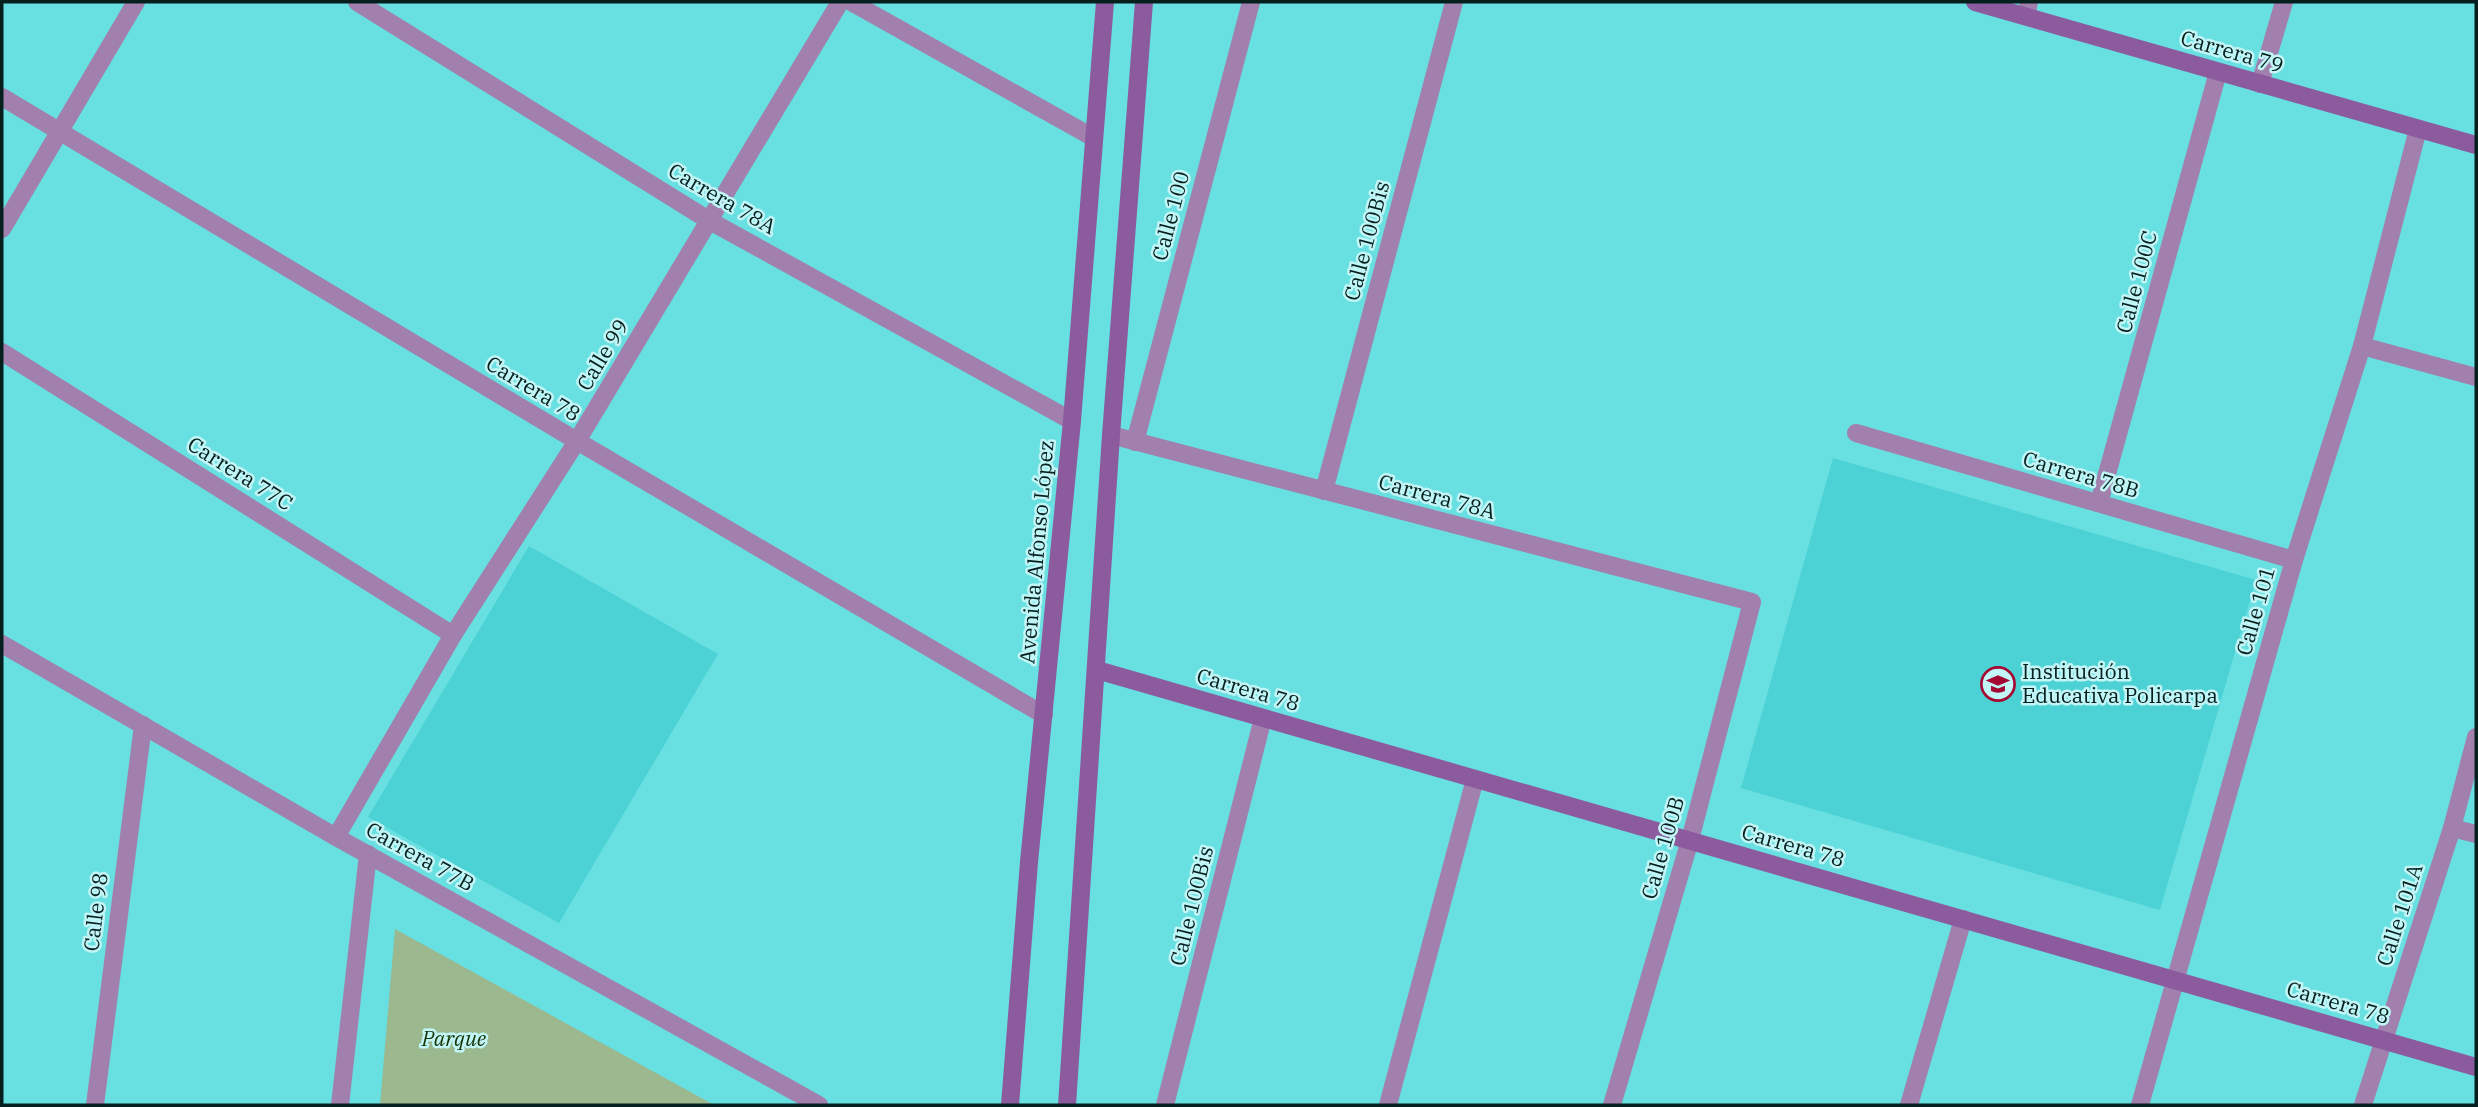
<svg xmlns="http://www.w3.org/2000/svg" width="2478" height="1107" font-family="'IBM Plex Serif',serif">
  <rect width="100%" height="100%" fill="#68dfe0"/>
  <!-- built -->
  <g fill="#4cd2d5">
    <path d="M1833,458L2256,580L2160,910L1741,788Z"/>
    <path d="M529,546L718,654L559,923L368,817Z"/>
  </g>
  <!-- green -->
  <path fill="#9bb88f" d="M395,929L714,1105H380Z"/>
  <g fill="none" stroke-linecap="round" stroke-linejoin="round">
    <!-- street -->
    <g stroke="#a180ad" stroke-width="18">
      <path d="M357,2L710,221L1072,421"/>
      <path d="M851,2L1094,138"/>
      <path d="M2026,16L2029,2"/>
      <path d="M2260,84L2284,2"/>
      <path d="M2,97L577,441L1044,715"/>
      <path d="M2,229L136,2"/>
      <path d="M2362,346L2476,377"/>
      <path d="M2,352L453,635"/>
      <path d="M1856,433L2294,560"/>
      <path d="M1111,435L1752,602L1690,840L1612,1105"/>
      <path d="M1135,442L1251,2"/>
      <path d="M1324,491L1454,2"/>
      <path d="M2099,503L2218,72"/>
      <path d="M2,644L336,837L819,1105"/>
      <path d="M2452,828L2476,834"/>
      <path d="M336,837L453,635L577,441L840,2"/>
      <path d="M95,1105L143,725"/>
      <path d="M340,1105L368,854"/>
      <path d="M1165,1105L1263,718"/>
      <path d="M1388,1105L1475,779"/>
      <path d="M1909,1105L1963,919"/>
      <path d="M2140,1105L2294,560L2362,346L2418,129"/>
      <path d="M2363,1105L2452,828L2476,737"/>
    </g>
    <!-- secondary -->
    <g stroke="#8c5b9e" stroke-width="18">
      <path d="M1975,2L2476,145"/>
      <path d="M1097,670L2476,1067"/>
      <path d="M1010,1105L1029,862L1072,421L1105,2"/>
      <path d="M1067,1105L1111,435L1144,2"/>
    </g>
  </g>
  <!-- icons -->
  <defs>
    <g id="school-ring" transform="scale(1.75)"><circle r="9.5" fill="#c1f5f6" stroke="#a40732" stroke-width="1.5"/><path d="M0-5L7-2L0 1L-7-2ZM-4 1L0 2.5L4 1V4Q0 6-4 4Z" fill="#a40732"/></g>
  </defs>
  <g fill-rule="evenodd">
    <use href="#school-ring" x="1998" y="684"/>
  </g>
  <g text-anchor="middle" stroke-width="5" stroke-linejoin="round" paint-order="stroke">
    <!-- street labels -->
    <g font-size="21" fill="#051f1f" stroke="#c1f5f6">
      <text transform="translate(2232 52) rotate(16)" y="7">Carrera 79</text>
      <text transform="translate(722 199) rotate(30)" y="7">Carrera 78A</text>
      <text transform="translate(1171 216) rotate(-75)" y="7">Calle 100</text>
      <text transform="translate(1367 241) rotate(-75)" y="7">Calle 100Bis</text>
      <text transform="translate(2137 282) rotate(-75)" y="7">Calle 100C</text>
      <text transform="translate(603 355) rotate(-59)" y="7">Calle 99</text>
      <text transform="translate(533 389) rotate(31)" y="7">Carrera 78</text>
      <text transform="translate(240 474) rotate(32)" y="7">Carrera 77C</text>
      <text transform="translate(2081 475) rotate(16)" y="7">Carrera 78B</text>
      <text transform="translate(1437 497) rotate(15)" y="7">Carrera 78A</text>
      <text transform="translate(1037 552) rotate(-85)" y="7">Avenida Alfonso López</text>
      <text transform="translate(2256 611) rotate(-74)" y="7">Calle 101</text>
      <text transform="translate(1248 690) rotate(16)" y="7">Carrera 78</text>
      <text transform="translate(1793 846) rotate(16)" y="7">Carrera 78</text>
      <text transform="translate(1663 848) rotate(-74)" y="7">Calle 100B</text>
      <text transform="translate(420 857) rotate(29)" y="7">Carrera 77B</text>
      <text transform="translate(1192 906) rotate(-76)" y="7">Calle 100Bis</text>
      <text transform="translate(96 912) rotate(-83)" y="7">Calle 98</text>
      <text transform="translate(2400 915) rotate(-72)" y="7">Calle 101A</text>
      <text transform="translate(2338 1003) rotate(16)" y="7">Carrera 78</text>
    </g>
    <!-- poi labels -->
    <g font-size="21" fill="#051f1f" stroke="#c1f5f6" text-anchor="start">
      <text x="2022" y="679">Institución<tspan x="2022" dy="24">Educativa Policarpa</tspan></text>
    </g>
    <!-- park labels -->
    <g font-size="21" font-style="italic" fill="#163505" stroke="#c1f5f6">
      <text x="454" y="1046">Parque</text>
    </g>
  </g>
  <!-- border -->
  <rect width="2478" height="1107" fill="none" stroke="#051f1f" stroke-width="7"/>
</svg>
